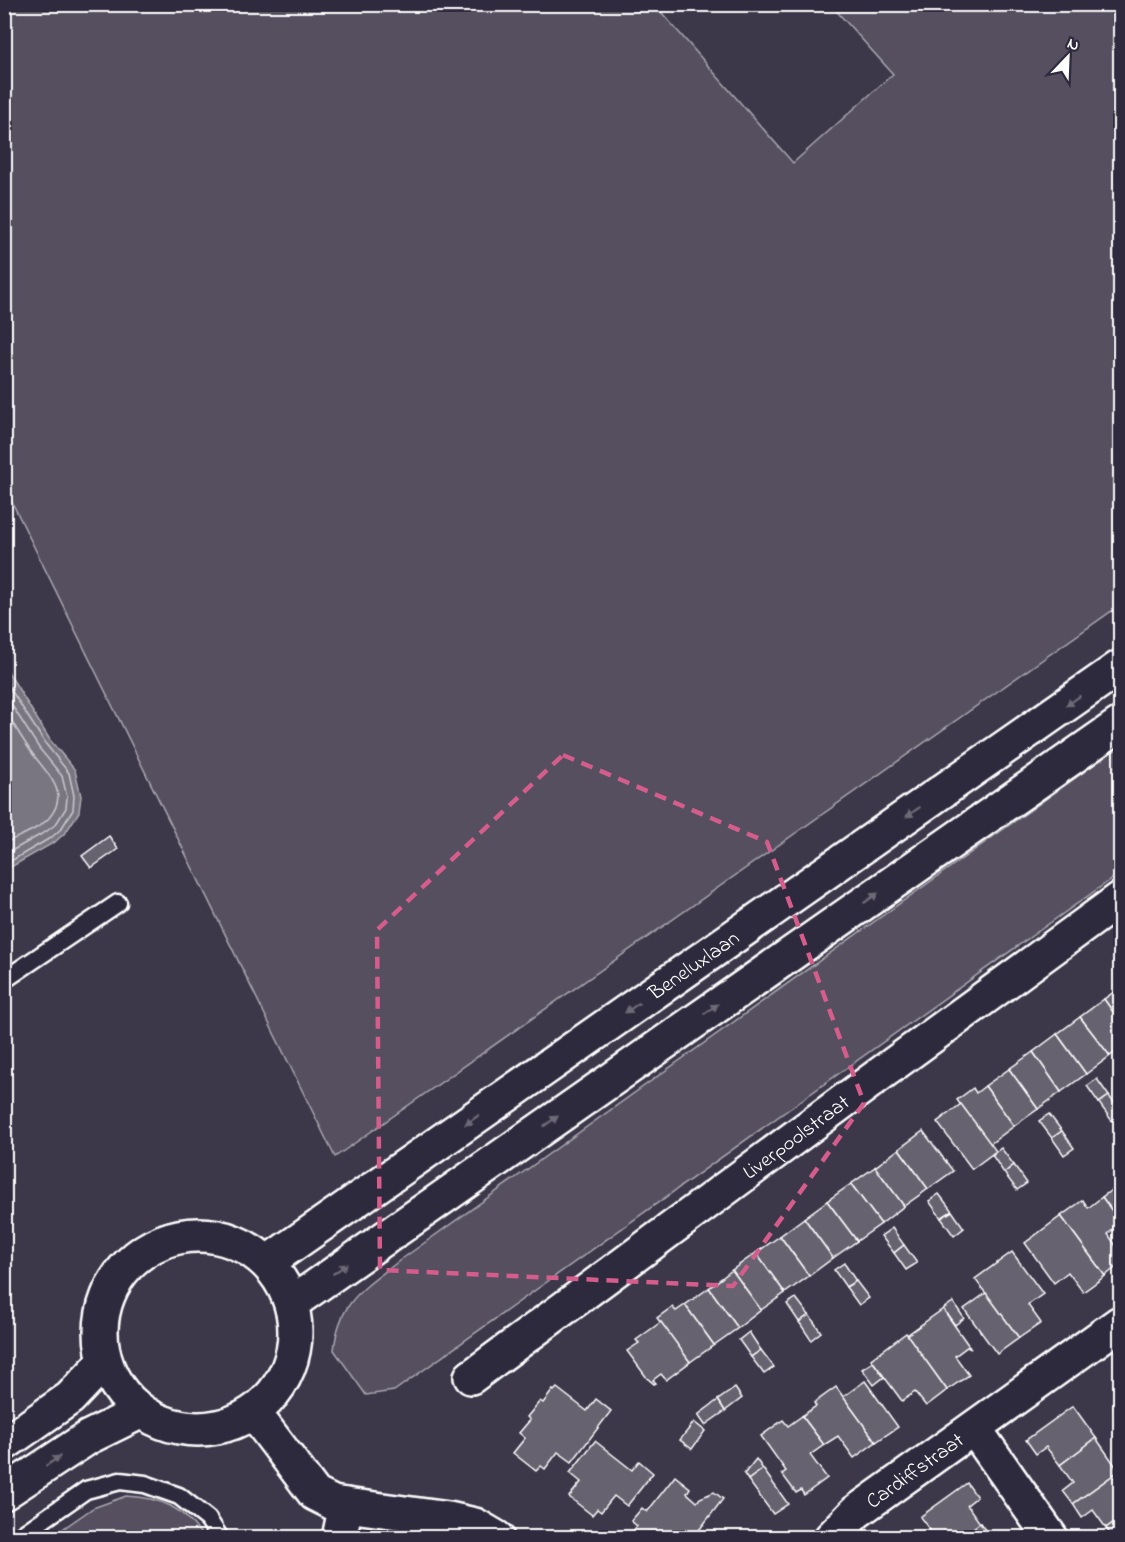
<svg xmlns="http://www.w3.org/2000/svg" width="1125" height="1542" font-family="'Indie Flower',sans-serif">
  <rect width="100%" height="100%" fill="#3c3749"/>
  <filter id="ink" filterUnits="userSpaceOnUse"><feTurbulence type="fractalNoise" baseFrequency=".0167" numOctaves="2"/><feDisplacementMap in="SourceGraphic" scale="12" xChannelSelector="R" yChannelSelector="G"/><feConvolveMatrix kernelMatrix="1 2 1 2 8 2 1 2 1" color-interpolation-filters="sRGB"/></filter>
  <g filter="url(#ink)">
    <!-- green -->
    <g fill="#555060" stroke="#aaa8b0" stroke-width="1.5">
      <path d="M5,4L655,5L793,163L893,74L831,5H1120V605L335,1157L5,488Z"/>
      <path d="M1120,746V873L394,1391L366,1395L334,1350C339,1301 363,1289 399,1261Z"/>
      <path d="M126,1496C163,1498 182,1507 203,1537H51L93,1508Z"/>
    </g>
    <!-- water -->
    <path fill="#797682" stroke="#afadb4" stroke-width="1.5" d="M5,667L50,740L75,770L81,796L79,812L66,832L55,842L9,868L5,875Z"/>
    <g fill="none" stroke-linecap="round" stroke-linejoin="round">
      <!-- shore -->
      <g stroke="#c9c8cd" stroke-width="1.5">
        <path d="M4,679L45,743L69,773L74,796L73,810L61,829L52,837L4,865"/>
        <path d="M4,693L39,748L62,776L67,797L66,808L56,824L47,831L4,855"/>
        <path d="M4,710C14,724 22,739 32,753C47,774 71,792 49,818C38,830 18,836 4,844"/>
      </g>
    </g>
    <!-- building -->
    <g fill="#666270" stroke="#fff" stroke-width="1.5">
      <path d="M109,836L118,849L91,868L82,856Z"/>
      <path d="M1120,988V1022L1104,999Z"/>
      <path d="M1104,999L1120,1022V1049L1110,1056L1080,1017Z"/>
      <path d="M1080,1017L1110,1056L1086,1074L1057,1034Z"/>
      <path d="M1057,1034L1086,1074L1061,1092L1033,1052Z"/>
      <path d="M1033,1052L1061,1092L1038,1109L1009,1069Z"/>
      <path d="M1009,1069L1038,1109L1014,1126L985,1086Z"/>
      <path d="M1097,1079L1109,1096L1099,1103L1087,1086Z"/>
      <path d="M985,1086L1014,1126L990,1144L957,1100L973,1088L976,1093Z"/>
      <path d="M1109,1096L1120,1111V1115L1112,1121L1099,1103Z"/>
      <path d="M961,1104L996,1151L972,1169L937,1122Z"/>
      <path d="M1049,1114L1062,1131L1052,1138L1039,1121Z"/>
      <path d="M923,1131L953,1171L928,1189L899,1149Z"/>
      <path d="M1062,1131L1074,1148L1064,1155L1052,1138Z"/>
      <path d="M1001,1148L1014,1165L1004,1173L992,1155Z"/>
      <path d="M899,1149L928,1189L904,1206L875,1167Z"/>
      <path d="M1014,1165L1027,1183L1017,1190L1004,1173Z"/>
      <path d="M875,1167L904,1206L881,1224L851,1184Z"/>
      <path d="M1120,1177V1222L1102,1197L1117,1186L1114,1182Z"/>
      <path d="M851,1184L881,1224L857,1241L827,1201Z"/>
      <path d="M939,1194L952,1211L941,1218L929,1201Z"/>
      <path d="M1102,1197L1120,1222L1108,1234L1120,1252V1264L1105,1276L1061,1216L1083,1200L1088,1208Z"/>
      <path d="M827,1201L857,1241L833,1258L804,1218Z"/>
      <path d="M952,1211L964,1228L954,1236L941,1218Z"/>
      <path d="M1061,1216L1105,1276L1083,1292L1068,1272L1054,1283L1025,1243Z"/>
      <path d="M804,1218L833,1258L809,1276L780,1236Z"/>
      <path d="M892,1228L904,1245L894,1253L881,1236Z"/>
      <path d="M780,1236L809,1276L785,1293L756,1253Z"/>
      <path d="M904,1245L917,1263L906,1270L894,1253Z"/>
      <path d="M1012,1252L1043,1294L1028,1305L1041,1323L1019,1338L975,1279Z"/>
      <path d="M756,1253L785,1293L761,1310L732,1270Z"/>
      <path d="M844,1263L856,1281L846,1287L834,1270Z"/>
      <path d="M732,1270L761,1310L738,1328L709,1288Z"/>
      <path d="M856,1281L869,1298L859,1305L846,1287Z"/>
      <path d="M709,1288L738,1328L714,1345L685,1305Z"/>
      <path d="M986,1293L1019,1338L997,1354L964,1309Z"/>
      <path d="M796,1298L809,1315L799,1322L787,1304Z"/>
      <path d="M953,1302L964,1318L955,1325L943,1309Z"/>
      <path d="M685,1305L714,1345L690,1362L657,1318L672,1307L676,1311Z"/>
      <path d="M943,1309L971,1349L967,1347L955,1356L969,1375L947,1390L907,1335Z"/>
      <path d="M809,1315L821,1332L811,1340L799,1322Z"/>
      <path d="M661,1322L690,1362L666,1380L661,1374L653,1380L656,1383L654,1384L647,1378L627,1351L639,1343L636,1340Z"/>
      <path d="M749,1332L761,1350L751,1357L739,1340Z"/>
      <path d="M906,1333L947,1390L926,1406L915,1392L902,1401L871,1359Z"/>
      <path d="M761,1350L774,1367L764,1374L751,1357Z"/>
      <path d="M873,1362L884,1377L874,1385L862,1369Z"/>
      <path d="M865,1381L898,1427L876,1442L843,1397Z"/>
      <path d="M836,1387L876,1442L854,1458L838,1436L824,1445L802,1416L816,1406L814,1403Z"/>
      <path d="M557,1388L587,1411L596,1399L611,1411L572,1462L558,1452L545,1469L541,1466L536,1471L513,1453L525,1438L519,1433L530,1420L527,1417L540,1401L543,1403L553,1390L554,1391Z"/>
      <path d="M735,1388L742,1398L725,1411L718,1400Z"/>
      <path d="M718,1400L725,1411L705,1425L698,1415Z"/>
      <path d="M1120,1401V1417L1113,1407Z"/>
      <path d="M1073,1406L1096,1438L1060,1465L1046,1447L1036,1454L1026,1440Z"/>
      <path d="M802,1416L824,1445L810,1455L827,1478L804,1495L801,1490L796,1493L782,1474L786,1471L761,1436L783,1420L788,1426Z"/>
      <path d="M694,1422L705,1431L692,1449L680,1440Z"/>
      <path d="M1096,1438L1119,1471L1073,1504L1063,1491L1073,1483L1060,1465Z"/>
      <path d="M595,1441L632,1470L639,1461L653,1473L627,1506L614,1496L601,1512L597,1509L592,1515L569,1497L581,1482L570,1473Z"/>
      <path d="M756,1459L763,1469L748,1480L744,1474Z"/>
      <path d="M763,1469L788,1504L773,1514L748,1480Z"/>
      <path d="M1119,1471L1120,1518L1106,1528L1093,1510L1082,1518L1073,1504Z"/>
      <path d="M675,1476L690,1488L687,1493L697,1502L700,1498L714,1492L723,1499L693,1538H627L637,1526L631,1521L642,1508L647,1512Z"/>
      <path d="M967,1483L977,1497L967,1505L980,1523L960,1538H936L920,1517Z"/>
      <path d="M1120,1518V1538H1113L1106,1528Z"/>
      <path d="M980,1523L991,1538H960Z"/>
    </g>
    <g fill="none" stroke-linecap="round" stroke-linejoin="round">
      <!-- lane casing -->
      <g stroke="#fff" stroke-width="21">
        <g id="lane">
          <path d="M4,980L118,903"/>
          <path d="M17,1538L86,1490L120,1481L145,1484L179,1496L208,1519L220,1538"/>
        </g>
      </g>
      <!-- street casing -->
      <g stroke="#fff" stroke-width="38">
        <g id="street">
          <path id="s1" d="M471,1377L887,1069L1120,899"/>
          <path d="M254,1413L315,1494L333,1503L346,1505L339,1538"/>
          <path d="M974,1428L1051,1538"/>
          <path d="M346,1505L449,1519L475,1525L497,1538"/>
          <path id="s2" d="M831,1538L856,1512L1120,1323"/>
        </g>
      </g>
      <!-- secondary casing -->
      <g stroke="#fff" stroke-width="38">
        <g id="secondary">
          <circle cx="198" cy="1332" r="97"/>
          <path id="s3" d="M268,1262L1120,667"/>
          <path d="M292,1303L1120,724"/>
          <path d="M4,1444L70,1398L104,1362"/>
          <path d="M4,1493L89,1437L140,1412"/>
        </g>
      </g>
      <!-- lane -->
      <use href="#lane" stroke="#2f2a3d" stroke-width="16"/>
      <!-- street -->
      <use href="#street" stroke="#2f2a3d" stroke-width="33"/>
      <!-- secondary -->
      <use href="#secondary" stroke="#2f2a3d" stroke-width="33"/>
    </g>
    <!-- one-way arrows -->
    <defs><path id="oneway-solid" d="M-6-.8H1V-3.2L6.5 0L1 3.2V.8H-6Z" transform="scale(1.5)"/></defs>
    <g fill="#6d6a77">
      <use href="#oneway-solid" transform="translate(1073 701) rotate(145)"/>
      <use href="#oneway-solid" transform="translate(913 812) rotate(145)"/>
      <use href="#oneway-solid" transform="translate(871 898) rotate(-35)"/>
      <use href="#oneway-solid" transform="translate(632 1008) rotate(145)"/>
      <use href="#oneway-solid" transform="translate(711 1009) rotate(-35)"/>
      <use href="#oneway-solid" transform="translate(472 1120) rotate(145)"/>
      <use href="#oneway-solid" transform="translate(551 1121) rotate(-35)"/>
      <use href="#oneway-solid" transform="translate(340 1269) rotate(-35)"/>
      <use href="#oneway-solid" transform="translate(53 1461) rotate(-34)"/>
    </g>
  </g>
  <!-- marked area -->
  <path fill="none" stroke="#d45d8c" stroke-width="4.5" stroke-dasharray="12 8" stroke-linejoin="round" d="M563,755L767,842L864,1103L733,1286L380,1270L377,930Z"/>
  <g text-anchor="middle" stroke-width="4.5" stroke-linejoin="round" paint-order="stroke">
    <!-- street labels -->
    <g font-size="21" fill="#fff" stroke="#2f2a3d">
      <text dy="7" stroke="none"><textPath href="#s3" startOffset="519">Beneluxlaan</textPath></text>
      <text dy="7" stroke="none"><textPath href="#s1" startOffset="404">Liverpoolstraat</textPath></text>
      <text dy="7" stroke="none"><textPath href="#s2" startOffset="108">Cardiffstraat</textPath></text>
    </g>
  </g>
  <!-- margin -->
  <rect width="1125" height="1542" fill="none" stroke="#2f2a3d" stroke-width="24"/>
  <rect x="12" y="12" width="1101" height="1518" fill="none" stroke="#fff" stroke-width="2" filter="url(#ink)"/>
  <!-- north arrow -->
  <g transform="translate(1068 57) rotate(23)" stroke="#2f2a3d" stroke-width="4.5" paint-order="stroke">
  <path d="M0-4.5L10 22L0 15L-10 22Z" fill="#ffffff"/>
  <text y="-9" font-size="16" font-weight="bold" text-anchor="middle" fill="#ffffff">N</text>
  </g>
</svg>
